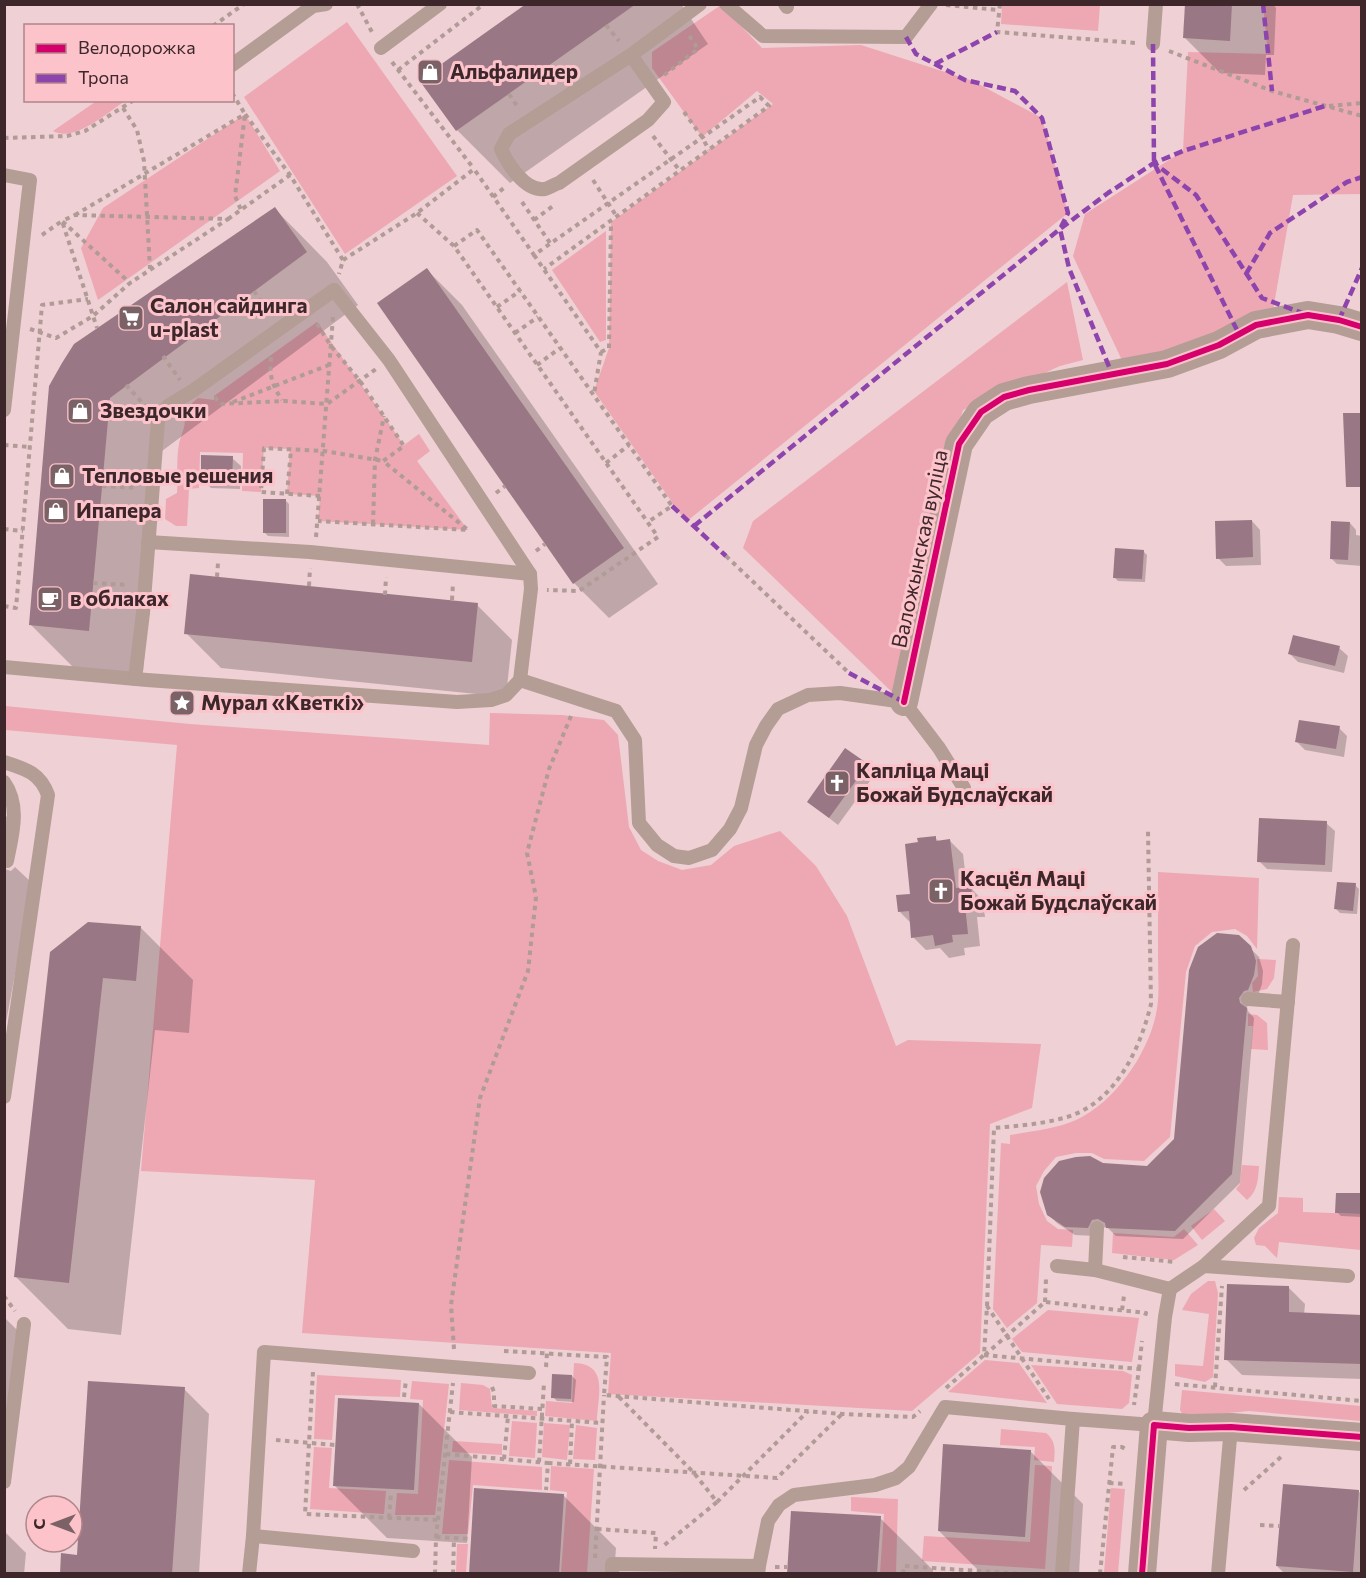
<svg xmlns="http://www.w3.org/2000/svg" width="1366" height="1578" font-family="Commissioner,sans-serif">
  <rect width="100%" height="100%" fill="#efd0d4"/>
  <!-- green -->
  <g fill="#eda8b4">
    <path d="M721,5L762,48L861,45L973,81L1042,118L1068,213L686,522L594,391L609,348L611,222L773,104L757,91L702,137L652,68V52Z"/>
    <path d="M1002,5H1100L1098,31L1001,24Z"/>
    <path d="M1263,5H1361V194L1293,195L1271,322L1127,371L1073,256L1085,214L1183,151L1188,52L1268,54Z"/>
    <path d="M347,22L457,176L345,254L244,97Z"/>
    <path d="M98,100L125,101C108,112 74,143 53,131Z"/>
    <path d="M245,114L280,171L98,300L81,248L103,208Z"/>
    <path d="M606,231V340L600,342L552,270Z"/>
    <path d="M1067,282L1083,360L1060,366L963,410L945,469L894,694L743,548L753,521Z"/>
    <path d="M317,322L404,445L419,434L430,451L417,461L468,530L318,521L320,496L287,494L290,449L264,448L261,492L242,491L243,453L200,452L199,488L189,489L187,526H176L165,519L166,499L177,493C178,477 176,460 179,444C181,433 189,423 182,412L198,398L214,400V396Z"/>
    <path d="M5,706L190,724L489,745L490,713L562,715L604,720L618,735L629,827L641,850L658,861L682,870L711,865L734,846L780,831L816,866L847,916L896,1046L908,1040L1041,1044L1032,1108L990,1124L980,1353L912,1411L608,1394L611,1353L302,1333L315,1180L141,1171L177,745L5,730Z"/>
    <path d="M1158,872L1259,878L1257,949L1247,936L1235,929L1212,932L1195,946L1186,972L1170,1137L1144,1161L1104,1159L1092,1153H1076L1056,1157L1044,1171L1036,1186L1039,1204L1047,1221L1058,1229L1073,1230L1072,1247L1041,1245L1037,1303L1007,1328L993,1309L1001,1143L1010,1144V1135C1032,1131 1056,1129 1076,1120C1114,1103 1148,1054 1156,1014C1160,996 1158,977 1158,959C1158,930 1158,901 1158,872Z"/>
    <path d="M1257,959L1276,960L1274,978L1267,989L1253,992L1252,983L1258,976Z"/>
    <path d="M1248,1014L1257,1015L1267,1023L1268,1050L1251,1049L1253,1026H1248Z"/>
    <path d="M1242,1165L1259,1166C1258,1179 1258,1191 1247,1200L1236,1189L1240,1184Z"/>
    <path d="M1279,1197L1303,1198V1212L1361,1214V1250L1279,1242L1277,1258L1265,1246L1256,1245L1254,1238L1259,1228L1278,1213Z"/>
    <path d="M1214,1209L1225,1221L1202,1240L1191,1226Z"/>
    <path d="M1184,1229L1198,1245L1174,1260L1112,1253L1113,1233L1174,1237Z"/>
    <path d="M1208,1281H1215L1218,1293L1213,1377L1205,1382L1175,1376V1364L1203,1366L1209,1314L1182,1310L1191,1294Z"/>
    <path d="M1048,1310L1139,1318L1132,1362L1022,1352L1012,1339Z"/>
    <path d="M985,1360L1019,1363L1047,1403L948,1392Z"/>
    <path d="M574,1363C609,1364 598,1396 597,1421L545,1416L546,1401L572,1403Z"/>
    <path d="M1031,1365L1123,1371L1132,1375L1129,1403L1122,1409L1057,1404Z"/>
    <path d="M317,1375L401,1380L400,1397L335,1395L332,1440L314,1439Z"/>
    <path d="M412,1381L449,1384L435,1515H395L397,1493L418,1494L423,1400L410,1399Z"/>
    <path d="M461,1383L483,1385L490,1389L492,1408L537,1411V1416L459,1410Z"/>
    <path d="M1182,1390L1361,1406V1421L1249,1411L1184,1417L1180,1410Z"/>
    <path d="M512,1421L537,1423L535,1458L509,1456Z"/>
    <path d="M544,1423L570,1425L567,1460L542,1457Z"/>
    <path d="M576,1425L597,1428L595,1460L573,1459Z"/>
    <path d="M1001,1429L1046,1433C1056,1441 1055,1450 1054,1462L1034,1460L1035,1447L1000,1445Z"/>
    <path d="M453,1441L502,1444V1455L452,1452Z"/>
    <path d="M314,1447L332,1448L329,1488L386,1491L384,1514L310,1509Z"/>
    <path d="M449,1460L542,1467V1490L473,1485L468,1534H442Z"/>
    <path d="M1035,1465L1052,1466L1045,1569L922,1561L924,1536L1030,1542Z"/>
    <path d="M551,1466L594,1469L587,1573H561L567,1492L550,1490Z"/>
    <path d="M1111,1488L1125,1489L1118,1573H1104Z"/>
    <path d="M851,1497L898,1499L896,1573H880L884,1514L851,1511Z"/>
    <path d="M457,1544H468L466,1573H456Z"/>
  </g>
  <!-- shadow -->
  <g fill="#0003">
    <path d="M529,4H681L708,44L510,183L457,130L421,80Z"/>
    <path d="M1186,4H1273L1276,8L1274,55H1266L1265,75L1220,73L1185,38Z"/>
    <path d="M275,209L327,262L358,305L162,451L142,683L84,678L31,625L51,387Z"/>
    <path d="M427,270L462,305L658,584L609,618L574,583Z"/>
    <path d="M232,458L241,466L240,489L211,488L202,479Z"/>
    <path d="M285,500L289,504V537L268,536L264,532Z"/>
    <path d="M1252,521L1260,530L1261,565L1226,566L1218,558Z"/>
    <path d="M1350,523L1356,530V535L1362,536V566L1337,564L1331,558Z"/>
    <path d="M1143,551L1147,555L1145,582L1118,581L1114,577Z"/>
    <path d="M477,605L512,640L506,697L221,668L186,633Z"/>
    <path d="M1339,648L1348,656L1344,673L1298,662L1290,654Z"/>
    <path d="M1339,728L1347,736L1344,757L1305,750L1297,742Z"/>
    <path d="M867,765L875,774L838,825L809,802Z"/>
    <path d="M4,814L13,823L5,869L11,871L15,867L32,883L4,1033Z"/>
    <path d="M1326,823L1335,831L1332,872L1267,869L1259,861Z"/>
    <path d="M935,838L940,842L950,841L963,854L967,888H971L983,901L985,917H977L980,946L964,948L965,955L949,958L940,948L926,950L913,937L911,923L900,912L912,895Z"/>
    <path d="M1355,885L1359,889L1357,914L1340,913L1336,909Z"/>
    <path d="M140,927L193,980L189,1033L155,1030L121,1335L68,1329L15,1276L51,953Z"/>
    <path d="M1250,948L1259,957L1263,971L1262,984L1257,998L1252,999L1247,1007L1248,1011L1254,1018L1240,1183L1183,1239L1116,1236L1107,1227L1101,1228L1096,1236L1075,1235L1057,1223L1048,1214L1103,1165L1148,1167L1176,1139Z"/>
    <path d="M1362,1195V1217L1341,1216L1337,1212Z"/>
    <path d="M1289,1288L1305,1304L1304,1315L1362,1316V1379L1242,1375L1226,1359Z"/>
    <path d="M4,1317L17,1330L4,1448Z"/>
    <path d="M572,1376L576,1380L574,1402L557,1401L553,1397Z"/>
    <path d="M184,1389L209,1414L199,1574H61L78,1556Z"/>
    <path d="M419,1404L472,1457L467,1543L387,1538L334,1485Z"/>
    <path d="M1030,1451L1083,1504L1079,1574H982L939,1531Z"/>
    <path d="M1359,1492L1362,1494V1574H1285L1277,1566Z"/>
    <path d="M563,1495L616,1548L614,1574H470Z"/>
    <path d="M880,1518L933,1570V1574H789Z"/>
    <path d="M4,1531L26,1553L24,1574H4Z"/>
  </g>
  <!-- building -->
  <g fill="#997785">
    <path d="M526,4H636L456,131L419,80Z"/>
    <path d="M1185,4H1232L1230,41L1183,38Z"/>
    <path d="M275,207L307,252L110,398L89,631L29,625L49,386L62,363L74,344Z"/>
    <path d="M427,268L624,548L573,584L377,303Z"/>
    <path d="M1343,413H1362V487H1346Z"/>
    <path d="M201,455L233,456L232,481L201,480Z"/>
    <rect x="263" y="499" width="23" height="34"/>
    <path d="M1252,520L1253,557L1216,559L1215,521Z"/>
    <path d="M1331,521L1350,522L1348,560L1330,559Z"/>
    <path d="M1115,548L1144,550L1142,579L1113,578Z"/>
    <path d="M190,574L478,603L472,662L184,634Z"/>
    <path d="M1293,635L1340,646L1335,666L1288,654Z"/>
    <path d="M1299,720L1340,726L1336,749L1295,742Z"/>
    <path d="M845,748L868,764L829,818L807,802Z"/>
    <path d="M1259,818L1327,821L1325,865L1257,862Z"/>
    <path d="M936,836V841L950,839L956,888L971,886L973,904L965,905L968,934L952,935L953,942L935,946L933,935L911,938L909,911L898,912L896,895L910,894L905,844L918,842L917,838Z"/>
    <path d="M1337,882L1356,883L1353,911L1334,909Z"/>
    <path d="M88,922L141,926L136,981L103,978L69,1283L14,1277L50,952Z"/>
    <path d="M1217,933L1239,935L1251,946L1256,961L1254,975L1248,990L1244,991L1239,998L1240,1003L1247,1008L1232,1174L1175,1231L1106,1228L1105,1223L1098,1219L1092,1220L1088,1228L1065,1227L1047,1215L1040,1192L1044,1178L1059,1161L1076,1157L1090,1156L1103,1163L1147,1166L1174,1139L1189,970L1198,947Z"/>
    <path d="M1336,1193H1362V1214L1335,1213Z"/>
    <path d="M1227,1284L1289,1286V1312L1362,1315V1364L1224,1360Z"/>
    <path d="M552,1374L572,1375L571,1399L551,1398Z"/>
    <path d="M88,1381L185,1387L172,1574H60L61,1553L77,1555Z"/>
    <path d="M338,1398L419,1403L414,1490L333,1486Z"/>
    <path d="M943,1444L1031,1450L1025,1537L938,1531Z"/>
    <path d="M1283,1484L1359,1490L1353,1572L1276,1566Z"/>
    <path d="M474,1488L564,1494L559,1574H469Z"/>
    <path d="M791,1511L881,1516L877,1574H787Z"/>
  </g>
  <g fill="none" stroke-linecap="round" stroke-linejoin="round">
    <!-- path -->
    <g stroke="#b09b96" stroke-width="4" stroke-dasharray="4.5 4.5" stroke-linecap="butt">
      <path d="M357,4L373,34"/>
      <path d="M1000,4L997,32L1136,43"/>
      <path d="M946,5L999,10"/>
      <path d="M606,25L619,41"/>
      <path d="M213,26L244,4"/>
      <path d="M1169,51L1272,91L1362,116"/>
      <path d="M392,62L474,169"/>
      <path d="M398,70L484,4"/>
      <path d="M664,75L698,49L688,34"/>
      <path d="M232,93L245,114L235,196L241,210"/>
      <path d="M509,94L519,109"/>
      <path d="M1329,106L1362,103"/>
      <path d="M123,108L137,130L144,161L150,269"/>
      <path d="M684,112L702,137L709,150"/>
      <path d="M653,136L680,171"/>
      <path d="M4,138L67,136L85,131L134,100"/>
      <path d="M593,180L617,217"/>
      <path d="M493,197L505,187"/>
      <path d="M522,202L550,243"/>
      <path d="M417,213L454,246L658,537L579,591L547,590"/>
      <path d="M75,215L245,114L290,175L343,260L339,274"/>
      <path d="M228,219L290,175"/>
      <path d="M534,220L553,206"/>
      <path d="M42,235L62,221L97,328"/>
      <path d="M454,246L477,230L672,506L648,522"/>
      <path d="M534,255L601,352L594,394"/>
      <path d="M343,260L417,213L474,169L534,255L760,97L769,106L544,269"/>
      <path d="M254,291L270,315"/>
      <path d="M497,307L520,291"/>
      <path d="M317,324L331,346L360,381L404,446L383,461L468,530L318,521"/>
      <path d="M30,329L56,338L93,316L130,283L62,221L75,215L228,219L130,283"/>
      <path d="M515,333L538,317"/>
      <path d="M601,352L609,348L611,222"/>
      <path d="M163,356L180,380"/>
      <path d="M271,357C269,375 272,385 282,400"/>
      <path d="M537,365L560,348"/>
      <path d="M126,385L147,408"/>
      <path d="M215,397L220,404L284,401L327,404L376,369"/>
      <path d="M233,402L329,365"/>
      <path d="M109,404L143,415"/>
      <path d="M4,445L30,447"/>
      <path d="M606,463L629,445"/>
      <path d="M102,486L137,488"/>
      <path d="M496,493L505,486"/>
      <path d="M287,494L291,450"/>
      <path d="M320,496L261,492L264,448L324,451L383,461"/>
      <path d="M373,524L375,460L384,416"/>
      <path d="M4,529L23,531"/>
      <path d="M316,537L333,317"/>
      <path d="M536,551L545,544"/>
      <path d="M726,556L849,673"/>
      <path d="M217,577L218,563"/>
      <path d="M93,583L129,585"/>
      <path d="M309,586L310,568"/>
      <path d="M385,595L386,577"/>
      <path d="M452,600L453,583"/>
      <path d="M4,606L16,608L42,305L88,299"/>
      <path d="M1123,1257L1176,1262"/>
      <path d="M4,1296L15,1311"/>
      <path d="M1045,1302L1046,1279"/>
      <path d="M987,1306L994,1128C1018,1126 1043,1124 1067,1117C1116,1102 1140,1049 1151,1004L1148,831"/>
      <path d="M1122,1310L1124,1296"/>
      <path d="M454,1349L451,1305L480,1098L528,971L536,897L527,853L549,769L571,716"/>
      <path d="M504,1351L607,1357L604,1395L842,1414L913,1417L920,1411"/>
      <path d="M984,1355L1139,1369L1134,1405"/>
      <path d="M985,1355L1045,1302L1146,1313L1145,1316"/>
      <path d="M546,1367L547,1353"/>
      <path d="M1139,1369L1142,1341"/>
      <path d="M313,1372L305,1514L439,1520"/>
      <path d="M1175,1384L1362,1401"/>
      <path d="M492,1387L494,1392V1406L542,1409"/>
      <path d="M1215,1387L1222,1286"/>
      <path d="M946,1388L984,1355L987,1306L1049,1399"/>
      <path d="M404,1397L406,1380"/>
      <path d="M619,1397L694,1473L717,1502L662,1547"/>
      <path d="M450,1412L602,1423"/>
      <path d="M276,1440L335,1445"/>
      <path d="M446,1454L548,1463L546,1490"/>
      <path d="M504,1459L508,1416"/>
      <path d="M539,1462L544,1383"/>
      <path d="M548,1463L777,1478L842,1414"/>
      <path d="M570,1464L572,1421"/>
      <path d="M1109,1483L1126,1484"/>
      <path d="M1244,1490L1281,1457"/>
      <path d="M717,1502L808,1411"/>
      <path d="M389,1518L391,1493"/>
      <path d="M1260,1525L1279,1526"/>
      <path d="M597,1529L656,1533L655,1549"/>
      <path d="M436,1537L471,1539"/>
      <path d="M595,1558L604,1395"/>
      <path d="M775,1567H787"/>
      <path d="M435,1574L436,1537L453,1383"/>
      <path d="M453,1574L454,1538"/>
      <path d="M903,1574L904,1566L1023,1574"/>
      <path d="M1100,1574L1113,1447H1122L1127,1450"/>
    </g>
    <!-- lane -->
    <g stroke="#b49d94" stroke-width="14">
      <path d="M726,4L763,36L906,37L931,4"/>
      <path d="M785,4L787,7"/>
      <path d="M1153,44L1156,4"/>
      <path d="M381,48L440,4"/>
      <path d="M631,55L664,102L648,120L559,183C555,184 549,188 545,189C525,192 508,164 501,149L509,134L631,55L700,4"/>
      <path d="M232,65L313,6L326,4"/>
      <path d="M4,175L30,180L4,410"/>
      <path d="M4,667L147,680L457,702L491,700L506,695L520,680L531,589L530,574L310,552L148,542"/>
      <path d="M135,679L143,613L158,420L168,406L194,390L334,290L389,360L530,574"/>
      <path d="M520,680L616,711L635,740L639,823L657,845L674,856L689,858L712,850L730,829L741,808L756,745L766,726L778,709L808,695L840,693L904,702L939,748L964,788"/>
      <path d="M4,762C26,769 40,773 48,795L4,1097"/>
      <path d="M4,782C21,806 12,835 7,861"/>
      <path d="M1248,999L1288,1002"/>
      <path d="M1057,1266L1095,1270L1170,1289L1165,1317L1154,1425L1073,1419L1062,1574"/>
      <path d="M1204,1266L1348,1276"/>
      <path d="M1095,1270L1097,1228"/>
      <path d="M1170,1289L1204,1266L1269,1206L1293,945"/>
      <path d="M4,1482L24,1324"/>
      <path d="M253,1536L264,1352L529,1373"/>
      <path d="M759,1566L768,1521L779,1505L794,1495L875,1485L896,1478L909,1467L945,1407L1073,1419"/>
      <path d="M249,1574L253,1536L413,1551"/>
      <path d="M612,1574V1564L759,1566L758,1574"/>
      <path d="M1218,1574L1231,1427"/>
    </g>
    <!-- street -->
    <g stroke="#b49d94" stroke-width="28">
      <path d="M904,702L959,444L981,412L1004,397L1029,390L1167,364L1219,345L1256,325L1308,315L1339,320L1362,327"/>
      <path d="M1142,1574L1154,1425L1189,1428L1231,1427L1362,1437"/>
    </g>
    <!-- quiet -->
    <g stroke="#8e44ad" stroke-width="4.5" stroke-dasharray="9 4.5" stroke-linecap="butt">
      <path d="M1263,4L1272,91"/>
      <path d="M906,37L916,54L965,80L1015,91L1042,118L1068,213L1060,229L1069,268L1112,374"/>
      <path d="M1153,44L1154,163L1239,334"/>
      <path d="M935,64L997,32"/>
      <path d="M1246,274L1270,233L1347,182L1362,177"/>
      <path d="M1305,314L1262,298L1196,195L1154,163L1183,151L1325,106"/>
      <path d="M1339,320L1362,268"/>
      <path d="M672,506L726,556"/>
      <path d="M694,526L1060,229L1108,193L1154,163"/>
      <path d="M849,673L904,702"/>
    </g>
    <!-- cycleway casing -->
    <g stroke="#fcc3cb" stroke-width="10">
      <g id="cycleway">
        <path d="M904,702L959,444L981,412L1004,397L1029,390L1167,364L1219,345L1256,325L1308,315L1339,320L1362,327"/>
        <path d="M1142,1574L1154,1425L1189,1428L1231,1427L1362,1437"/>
      </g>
    </g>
    <!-- cycleway -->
    <use href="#cycleway" stroke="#d6006c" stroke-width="6"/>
  </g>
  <!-- icons -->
  <defs>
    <g id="shop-square" transform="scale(1.35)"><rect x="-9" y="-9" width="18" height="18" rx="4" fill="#7b6266" stroke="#fcc3cb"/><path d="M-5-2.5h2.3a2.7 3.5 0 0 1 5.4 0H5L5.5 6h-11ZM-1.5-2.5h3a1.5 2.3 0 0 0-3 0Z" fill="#fff"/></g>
    <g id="supermarket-square" transform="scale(1.35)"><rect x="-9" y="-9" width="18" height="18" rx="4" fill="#7b6266" stroke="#fcc3cb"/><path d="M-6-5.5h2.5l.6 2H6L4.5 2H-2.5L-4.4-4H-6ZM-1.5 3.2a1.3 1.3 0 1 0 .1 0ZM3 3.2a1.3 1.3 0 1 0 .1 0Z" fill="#fff"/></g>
    <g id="cafe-square" transform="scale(1.35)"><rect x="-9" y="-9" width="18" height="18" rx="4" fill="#7b6266" stroke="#fcc3cb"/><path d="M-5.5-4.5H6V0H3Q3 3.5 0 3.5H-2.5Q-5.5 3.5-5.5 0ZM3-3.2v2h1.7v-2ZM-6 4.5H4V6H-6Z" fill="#fff"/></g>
    <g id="sight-square" transform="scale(1.35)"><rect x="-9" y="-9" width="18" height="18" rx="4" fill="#7b6266" stroke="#fcc3cb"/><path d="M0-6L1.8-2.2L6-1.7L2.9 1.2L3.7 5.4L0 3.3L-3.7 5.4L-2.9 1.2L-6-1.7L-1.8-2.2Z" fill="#fff"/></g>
    <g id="church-square" transform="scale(1.35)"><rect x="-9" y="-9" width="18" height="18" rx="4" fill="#7b6266" stroke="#fcc3cb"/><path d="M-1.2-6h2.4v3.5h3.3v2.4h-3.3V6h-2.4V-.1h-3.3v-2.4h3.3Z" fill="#fff"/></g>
  </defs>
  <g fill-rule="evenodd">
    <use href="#shop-square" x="430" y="72"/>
    <use href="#supermarket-square" x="131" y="318"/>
    <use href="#shop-square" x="80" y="411"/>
    <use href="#shop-square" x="62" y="476"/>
    <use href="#shop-square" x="56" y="511"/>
    <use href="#cafe-square" x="50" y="599"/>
    <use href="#sight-square" x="182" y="703"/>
    <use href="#church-square" x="837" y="783"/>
    <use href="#church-square" x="941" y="891"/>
  </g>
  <g text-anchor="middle" stroke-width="6" stroke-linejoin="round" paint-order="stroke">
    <!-- poi labels -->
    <g font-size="21" font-weight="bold" fill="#3d272b" stroke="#fcc3cb" text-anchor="start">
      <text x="450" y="79">Альфалидер</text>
      <text x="150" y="313">Салон сайдинга<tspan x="150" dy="24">u-plast</tspan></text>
      <text x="100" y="418">Звездочки</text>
      <text x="82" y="483">Тепловые решения</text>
      <text x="76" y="518">Ипапера</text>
      <text x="70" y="606">в облаках</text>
      <text x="201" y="710">Мурал «Кветкі»</text>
      <text x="856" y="778">Капліца Маці<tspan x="856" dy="24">Божай Будслаўскай</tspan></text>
      <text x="960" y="886">Касцёл Маці<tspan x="960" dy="24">Божай Будслаўскай</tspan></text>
    </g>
    <!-- street labels -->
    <g font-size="21" fill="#3d272b" stroke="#fcc3cb">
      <text transform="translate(920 549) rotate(-78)" y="7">Валожынская вуліца</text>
    </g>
  </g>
  <!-- border -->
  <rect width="1366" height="1578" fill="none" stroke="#3d272b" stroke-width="12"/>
  <!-- legend -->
  <rect x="24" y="24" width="210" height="78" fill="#fcc3cb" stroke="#b0858b" stroke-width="1.5"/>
  <rect x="36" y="44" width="30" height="9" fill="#d6006c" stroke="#b0858b" stroke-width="1.5"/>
  <text x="78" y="54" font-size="18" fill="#3d272b">Велодорожка</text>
  <rect x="36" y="74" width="30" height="9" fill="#8e44ad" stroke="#b0858b" stroke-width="1.5"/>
  <text x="78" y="84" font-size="18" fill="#3d272b">Тропа</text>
  <!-- north arrow -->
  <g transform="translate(54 1524) rotate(270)"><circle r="28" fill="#fcc3cb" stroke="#b0858b" stroke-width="1.5"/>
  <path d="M0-4.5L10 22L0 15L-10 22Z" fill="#7b6266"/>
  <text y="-9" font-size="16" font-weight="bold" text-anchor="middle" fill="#3d272b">С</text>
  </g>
</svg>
